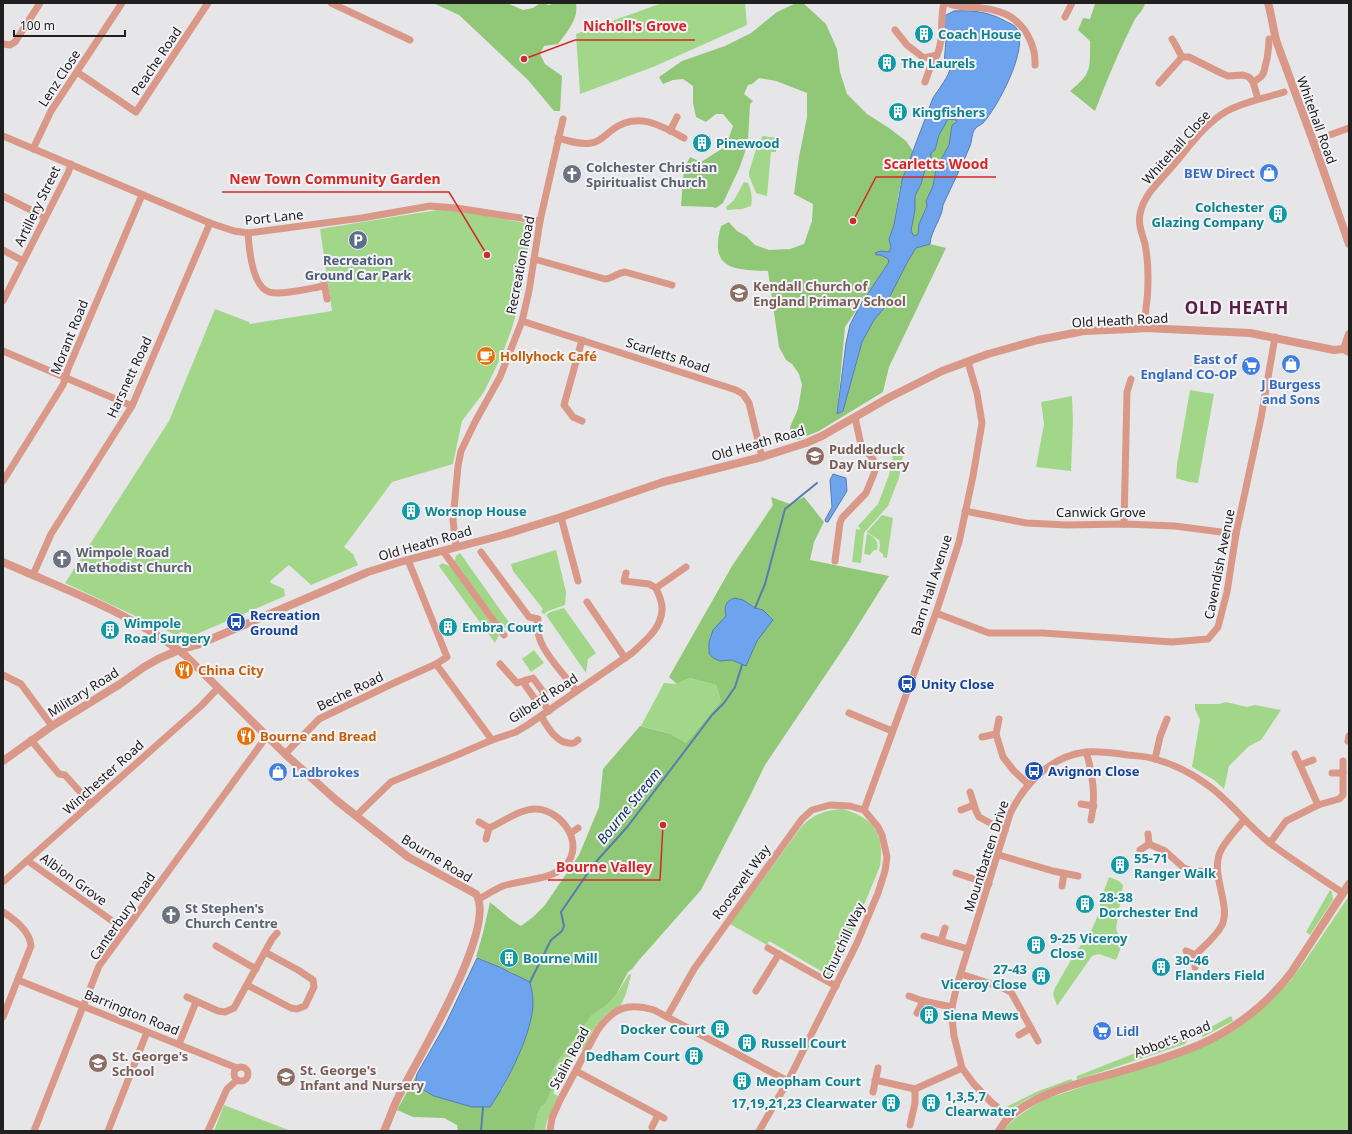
<svg xmlns="http://www.w3.org/2000/svg" width="1352" height="1134" font-family="'Noto Sans',sans-serif">
  <rect width="100%" height="100%" fill="#e6e6e9"/>
  <!-- green -->
  <g fill="#a2d78a">
    <path d="M662,3H745L747,25L653,67L580,94L576,34Z"/>
    <path d="M763,136L777,138L776,152H771L767,196L756,193L749,176V172L758,143Z"/>
    <path d="M744,182L748,183C751,189 753,200 751,206L742,209L727,210L726,207L734,200Z"/>
    <path d="M443,209L469,212L525,223L530,226V234L521,296L512,328L502,355L484,392L462,421L453,464L392,482L344,547L353,554L358,565L311,585L289,565L270,581L271,583L284,589L285,596L190,637L187,633L180,632L178,636L65,583L169,421L215,309L249,322L250,324L332,311L320,229Z"/>
    <path d="M1190,390L1214,394L1198,483L1189,482L1176,478L1177,464Z"/>
    <path d="M1072,396L1073,420L1071,471L1036,467L1044,424L1041,402Z"/>
    <path d="M893,455L903,456L899,478L888,506L864,533L861,563L852,562L856,529L860,530V528L858,526L878,504L889,475Z"/>
    <path d="M882,515L893,518L887,558L883,557V554L879,551L880,545L879,540L867,532Z"/>
    <path d="M867,533C875,538 879,540 877,550H874L870,555L864,554Z"/>
    <path d="M556,550L566,592L565,605L548,611L544,614L541,612L543,609L513,571L511,564Z"/>
    <path d="M460,553L513,628L511,629L502,628L454,563L456,556Z"/>
    <path d="M442,563L452,567L499,635L495,643L439,566Z"/>
    <path d="M564,608L596,653L588,659L586,673L546,615L550,612Z"/>
    <path d="M534,650L544,663L531,672L522,659Z"/>
    <path d="M690,678L716,685L721,701L686,743L671,734L641,726L664,683L677,684Z"/>
    <path d="M1226,702L1247,707L1255,705L1281,710L1261,740L1249,746L1229,766L1224,789L1214,780L1192,767L1200,720L1195,709V704H1219Z"/>
    <path d="M842,809C873,817 885,834 880,866L837,971L833,975H828L769,941L767,945L730,924L802,826C814,814 825,810 842,809Z"/>
    <path d="M1109,877L1119,881L1123,885L1116,929L1121,941L1120,950L1116,960L1099,954L1092,956L1057,1006L1053,994L1055,988L1072,958L1092,929L1098,915L1101,899Z"/>
    <path d="M1330,890L1332,892L1333,900L1310,935L1306,932Z"/>
    <path d="M1349,896V1131H1003C1015,1117 1029,1108 1046,1099L1197,1048L1277,994L1291,980L1305,961Z"/>
    <path d="M629,974L631,975L626,994L621,1005L606,1014L593,1030L583,1050L577,1047L553,1093L558,1096L547,1121L545,1131H534L538,1113L541,1107L546,1103L555,1081L549,1079L556,1064L568,1047L592,1015L607,1005L616,995Z"/>
    <path d="M1231,1016L1233,1021L1203,1037L1198,1032L1209,1028Z"/>
    <path d="M1190,1035L1185,1044L1077,1080V1076L1133,1054Z"/>
    <path d="M1071,1079L1073,1081L1029,1098L1011,1109L1004,1108L1036,1092Z"/>
    <path d="M224,1105L291,1131H214Z"/>
  </g>
  <!-- forest -->
  <g fill="#91c878">
    <path d="M433,3H507L523,10C526,9 530,9 533,8C539,4 541,1 548,5L558,3H576C579,19 567,32 558,44L544,46L540,54L545,64L562,76L560,111H554L528,80L459,15Z"/>
    <path d="M796,3H803L826,24L837,49L840,72L847,94L867,114L889,128L906,141L913,151L902,180L899,191L894,225L889,239L891,247L889,252L881,251V255L889,259V262L845,327L837,414L843,410L862,342L874,320L884,308L909,259L916,248L930,244L946,248L889,367L883,392L819,431L797,440L791,436L790,427L798,409L802,385L799,374L792,364L786,360L779,347L768,271C733,270 709,269 721,226L729,222L737,231L746,236L755,245L769,250L790,249L804,244L812,221L813,204L794,194L799,157L807,117V93L776,81L759,78L752,84L748,85L744,94L753,101L750,104L748,141L745,152L739,169L723,203L716,208L712,207L681,206L684,169L690,157L701,162L726,146L733,126L723,114H716L706,122L696,117L693,103V86L683,79L673,80L663,84L659,77L682,61L725,46L751,33L777,12Z"/>
    <path d="M1097,3H1145C1144,10 1137,15 1134,21C1119,51 1107,80 1095,111L1070,91C1092,73 1090,69 1090,41L1078,30L1083,18L1090,19L1095,4Z"/>
    <path d="M948,119L956,120L957,122L952,125L949,145L936,169L933,186L926,201L927,206L919,224L918,235L913,236L911,231L915,210V196L921,184L926,166L931,158V153L935,149L939,135Z"/>
    <path d="M771,497L790,504L804,497L824,522L814,542L810,560L889,576L847,643L765,765L749,798L701,890L640,959L632,969L628,972L616,995L607,1005L592,1015L568,1047L556,1064L549,1079L555,1081L546,1103L541,1107L538,1113L534,1131H458L457,1125L444,1118L413,1117L397,1110L417,1074L502,1090C516,1059 527,1036 533,1001L513,973L476,957L483,933L490,902L510,919L521,926L533,917L545,905L579,855L599,807L603,769L640,726L671,734L686,743L721,701L716,685L690,678L677,684L669,677L732,566L773,505Z"/>
  </g>
  <!-- water -->
  <g fill="#6ea4ed" stroke="#577cb0" fill-rule="evenodd">
    <path d="M954,11C974,10 990,12 1007,22C1011,24 1015,25 1017,29C1029,49 997,108 983,123C981,125 977,126 975,129C972,132 972,141 970,146C962,166 952,185 943,205C942,219 931,230 930,244L916,248L909,259L884,308L874,320L862,342L843,411L837,414L846,343L850,325L859,307L889,262L888,259L881,255H876L875,253L881,251L889,252L891,247L889,239L894,225L902,180L933,98C938,90 950,75 950,68L944,65L946,39L944,16ZM948,119L956,120L957,122L952,125L949,145L936,169L933,186L926,201L927,206L919,224L918,234L914,236L911,231L915,210V196L921,184L926,166L931,158V153L935,150L939,135Z"/>
    <path d="M833,474L846,478L847,491L828,522H826L825,520L832,507L830,480Z"/>
    <path d="M735,598L743,600L755,608L763,610L773,620L757,641L746,666L732,660L720,661L713,658L709,653V642L713,630L726,616C724,607 725,601 735,598Z"/>
    <path d="M477,958L497,966L530,982C531,988 533,995 533,1001C534,1030 507,1083 490,1107H472L434,1096L415,1085L417,1074L445,1025Z"/>
  </g>
  <g fill="none" stroke-linecap="round" stroke-linejoin="round">
    <!-- stream -->
    <g stroke="#577cb0" stroke-width="2">
      <path d="M755,608L765,584L785,509L817,483"/>
      <path d="M530,982L551,940L562,931L564,926L561,912L594,864L628,826L712,715L724,703L735,687L742,665"/>
      <path d="M481,1131L483,1107"/>
    </g>
    <!-- minor -->
    <g stroke="#da9988" stroke-width="7">
      <path d="M331,3L410,40"/>
      <path d="M948,3C958,9 971,6 982,8C992,9 1008,13 1016,21C1028,31 1036,49 1035,65"/>
      <path d="M1065,17L1072,3"/>
      <path d="M895,30L907,45L924,58L937,55C945,36 939,22 944,3"/>
      <path d="M1172,39L1175,44L1182,57"/>
      <path d="M3,44L10,45L15,42L40,3"/>
      <path d="M77,72L136,112L208,3"/>
      <path d="M925,82L930,68L937,55"/>
      <path d="M1159,83L1182,57H1189L1221,73L1228,76L1243,75L1249,77L1253,82"/>
      <path d="M1258,99L1253,82C1267,75 1263,71 1267,59C1268,52 1269,47 1269,39"/>
      <path d="M670,131L677,117"/>
      <path d="M3,136L210,223L234,231L248,233L362,218L430,206L456,208L540,221"/>
      <path d="M558,138C568,141 581,145 591,143C600,142 605,135 612,130C637,111 660,125 684,138"/>
      <path d="M1313,141L1349,128"/>
      <path d="M33,149L51,111L122,3"/>
      <path d="M3,196L45,217"/>
      <path d="M248,233C249,249 252,286 269,292C281,296 311,288 324,286"/>
      <path d="M3,250L23,261"/>
      <path d="M534,259L605,279C612,279 617,273 625,272L672,285"/>
      <path d="M323,276L327,299"/>
      <path d="M3,301L68,173L71,164"/>
      <path d="M522,321L736,390L743,394L749,403L762,457"/>
      <path d="M1145,328C1144,321 1146,314 1146,307C1148,297 1148,287 1148,277C1148,266 1147,254 1145,244C1142,233 1138,225 1140,214C1144,193 1163,178 1176,162C1191,144 1206,123 1227,111C1245,101 1266,98 1284,92"/>
      <path d="M3,351L132,406"/>
      <path d="M582,421L573,417L564,405L582,340"/>
      <path d="M3,481L63,385L68,369L142,195"/>
      <path d="M965,511L1026,523L1067,525L1124,524L1175,526L1236,534"/>
      <path d="M561,517L578,581"/>
      <path d="M1124,524L1127,392L1131,379"/>
      <path d="M456,547L453,520L458,466L461,451L475,422L500,377L522,321L529,291L540,221L563,119"/>
      <path d="M443,551L504,635"/>
      <path d="M481,552L529,617L538,619C532,645 562,670 576,691"/>
      <path d="M408,560L447,657L436,664L492,740"/>
      <path d="M835,561L840,523L842,518L866,493L875,471V465L873,459L861,445L855,417"/>
      <path d="M33,575L51,534L132,406L210,223"/>
      <path d="M656,588L686,567"/>
      <path d="M587,602L625,658"/>
      <path d="M936,613L989,633H1043L1172,642L1208,639L1218,627L1227,592L1236,534L1261,418L1275,337"/>
      <path d="M500,664L517,683L533,678L544,693L541,700L549,711"/>
      <path d="M3,675L21,684L52,726"/>
      <path d="M526,680L525,685L535,699L541,700"/>
      <path d="M849,713L892,731"/>
      <path d="M541,716C548,728 558,746 574,743L578,740"/>
      <path d="M999,719L996,734L1003,757L1014,771L1028,784"/>
      <path d="M982,737L996,734"/>
      <path d="M31,740L59,774L65,775L91,804"/>
      <path d="M1348,741L1349,736"/>
      <path d="M1086,752C1093,773 1096,799 1091,820"/>
      <path d="M285,754L319,719L396,682L436,664"/>
      <path d="M1155,759L1160,737L1167,719"/>
      <path d="M1300,765L1313,760"/>
      <path d="M1332,773H1343"/>
      <path d="M970,792L976,811L979,817L1005,831"/>
      <path d="M1081,804L1094,806"/>
      <path d="M1318,805L1339,799L1343,795V761"/>
      <path d="M864,810L936,613L959,542L973,476L982,423L977,393L968,362"/>
      <path d="M961,810L974,805"/>
      <path d="M356,816L391,782L457,755L492,740L516,732L529,724L632,653C645,641 661,629 662,610C663,603 659,595 656,588L649,584L624,581L626,573"/>
      <path d="M479,822L489,828"/>
      <path d="M571,833L578,828"/>
      <path d="M1148,834L1149,844"/>
      <path d="M1270,843L1286,821L1318,805L1295,754"/>
      <path d="M1140,850L1149,844L1165,851L1184,868L1193,871L1217,872"/>
      <path d="M999,855L1053,871L1078,876"/>
      <path d="M28,861L125,930"/>
      <path d="M956,873L989,884"/>
      <path d="M3,882L202,705L218,688"/>
      <path d="M1062,886L1064,874"/>
      <path d="M479,899C487,895 495,889 503,886C523,879 551,881 566,865C585,843 562,811 537,809C521,808 503,822 489,828L486,839"/>
      <path d="M3,912C15,920 30,931 31,946L3,1017"/>
      <path d="M924,936L968,949"/>
      <path d="M941,941L945,928"/>
      <path d="M216,946L256,969"/>
      <path d="M768,948L805,969L836,986"/>
      <path d="M1186,951L1195,955"/>
      <path d="M1195,967V955C1204,946 1216,937 1222,925C1231,906 1212,878 1219,855C1222,844 1237,829 1244,820"/>
      <path d="M961,974L1003,988L1011,992L1038,1041"/>
      <path d="M18,980L237,1068"/>
      <path d="M247,985L291,1008L297,1009L305,1006L314,987L313,980L298,970L265,952"/>
      <path d="M756,991L779,954"/>
      <path d="M909,996L923,1001L952,1007"/>
      <path d="M187,997L218,1011L225,1012L234,1008L272,939L277,933"/>
      <path d="M917,1013L923,1001"/>
      <path d="M667,1017L694,969L802,819L812,810L830,805L850,806L864,810L878,827L882,835L887,857L885,871L878,893L857,943L788,1081L759,1131"/>
      <path d="M1019,1035L1031,1028"/>
      <path d="M179,1044L196,1002"/>
      <circle cx="241" cy="1074" r="7"/>
      <path d="M576,1071L664,1118"/>
      <path d="M875,1080L915,1089L962,1068"/>
      <path d="M873,1092L878,1068"/>
      <path d="M1007,1119L1002,1111L991,1102L973,1083L962,1068L954,1036L952,1018V1007L957,985L1010,814C1024,784 1051,756 1086,752C1100,751 1114,753 1128,755C1137,756 1146,756 1155,759C1173,764 1194,775 1209,786C1232,803 1248,826 1271,844C1294,861 1319,877 1343,893"/>
      <path d="M910,1125L915,1103V1089"/>
      <path d="M652,1127L658,1115"/>
      <path d="M34,1131L99,966L267,736"/>
      <path d="M108,1131L147,1032"/>
      <path d="M208,1131L227,1089L237,1080"/>
      <path d="M550,1131L552,1118L560,1100L597,1031C613,1008 627,1002 654,1010L788,1081"/>
    </g>
    <!-- tertiary -->
    <g stroke="#da9988" stroke-width="8">
      <path d="M1268,3C1272,16 1273,30 1277,43L1313,141L1349,244"/>
      <path d="M1344,349L1349,334"/>
      <path d="M3,562C65,590 132,613 185,655L285,754L336,800L408,857L476,894C498,927 418,1058 401,1092C394,1104 390,1118 384,1131"/>
      <path d="M3,761L52,726L120,684L144,667L158,659L179,650L197,645L368,572L400,562L503,535L561,517L663,482L762,457L806,443L822,436L888,398L942,371L988,354L1038,340L1084,331L1132,329L1145,328L1250,333L1334,350L1344,349L1349,352"/>
      <path d="M999,1131C1002,1127 1004,1122 1008,1119C1032,1094 1083,1082 1115,1073C1143,1065 1172,1056 1199,1045C1235,1029 1267,1004 1291,973L1349,884"/>
    </g>
  </g>
  <!-- icons -->
  <defs>
    <g id="building-disc" transform="scale(1)"><circle r="9.5" fill="#0f9aa8" stroke="#f3f3f7"/><path d="M-4-6H4V6H1V3H-1V6H-4ZM-2.5-4.3h1.7v1.8h-1.7ZM.8-4.3h1.7v1.8H.8ZM-2.5-1h1.7V.8h-1.7ZM.8-1h1.7V.8H.8Z" fill="#fff"/></g>
    <g id="shop-disc" transform="scale(1)"><circle r="9.5" fill="#3f7fe0" stroke="#f3f3f7"/><path d="M-5-2.5h2.3a2.7 3.5 0 0 1 5.4 0H5L5.5 6h-11ZM-1.5-2.5h3a1.5 2.3 0 0 0-3 0Z" fill="#fff"/></g>
    <g id="church-disc" transform="scale(1)"><circle r="9.5" fill="#6b7280" stroke="#f3f3f7"/><path d="M-1.2-6h2.4v3.5h3.3v2.4h-3.3V6h-2.4V-.1h-3.3v-2.4h3.3Z" fill="#fff"/></g>
    <g id="parking-disc" transform="scale(1)"><circle r="9.5" fill="#5c6f8a" stroke="#f3f3f7"/><path d="M-3.5-5.5H1a3.5 3.5 0 0 1 0 7H-1V5.5H-3.5ZM-1-3.4V-.6H.8a1.4 1.4 0 0 0 0-2.8Z" fill="#fff"/></g>
    <g id="school-disc" transform="scale(1)"><circle r="9.5" fill="#8d6e63" stroke="#f3f3f7"/><path d="M0-5L7-2L0 1L-7-2ZM-4 1L0 2.5L4 1V4Q0 6-4 4Z" fill="#fff"/></g>
    <g id="cafe-disc" transform="scale(1)"><circle r="9.5" fill="#e8710a" stroke="#f3f3f7"/><path d="M-5.5-4.5H6V0H3Q3 3.5 0 3.5H-2.5Q-5.5 3.5-5.5 0ZM3-3.2v2h1.7v-2ZM-6 4.5H4V6H-6Z" fill="#fff"/></g>
    <g id="supermarket-disc" transform="scale(1)"><circle r="9.5" fill="#3f7fe0" stroke="#f3f3f7"/><path d="M-6-5.5h2.5l.6 2H6L4.5 2H-2.5L-4.4-4H-6ZM-1.5 3.2a1.3 1.3 0 1 0 .1 0ZM3 3.2a1.3 1.3 0 1 0 .1 0Z" fill="#fff"/></g>
    <g id="bus-disc" transform="scale(1)"><circle r="9.5" fill="#1a4fb4" stroke="#f3f3f7"/><path d="M-5-6H5V4H4V6H2V4H-2V6H-4V4H-5ZM-3.5-4V0h7V-4ZM-3.5 1.2v1.5H-2V1.2ZM2 1.2v1.5H3.5V1.2Z" fill="#fff"/></g>
    <g id="restaurant-disc" transform="scale(1)"><circle r="9.5" fill="#e8710a" stroke="#f3f3f7"/><path d="M-5-6h1v4h1v-4h1v4h1v-4h1v5L-1.5 .5V6h-2V.5L-5-1ZM5-6V6H3V1.5H1.5Q1.5-4 5-6Z" fill="#fff"/></g>
  </defs>
  <g fill-rule="evenodd">
    <use href="#building-disc" x="924" y="34"/>
    <use href="#building-disc" x="887" y="63"/>
    <use href="#building-disc" x="898" y="112"/>
    <use href="#building-disc" x="702" y="143"/>
    <use href="#shop-disc" x="1269" y="173"/>
    <use href="#church-disc" x="572" y="174"/>
    <use href="#building-disc" x="1278" y="214"/>
    <use href="#parking-disc" x="358" y="240"/>
    <use href="#school-disc" x="739" y="293"/>
    <use href="#cafe-disc" x="486" y="356"/>
    <use href="#shop-disc" x="1291" y="364"/>
    <use href="#supermarket-disc" x="1251" y="366"/>
    <use href="#school-disc" x="815" y="456"/>
    <use href="#building-disc" x="411" y="511"/>
    <use href="#church-disc" x="62" y="559"/>
    <use href="#bus-disc" x="236" y="622"/>
    <use href="#building-disc" x="448" y="627"/>
    <use href="#building-disc" x="110" y="630"/>
    <use href="#restaurant-disc" x="184" y="670"/>
    <use href="#bus-disc" x="907" y="684"/>
    <use href="#restaurant-disc" x="246" y="736"/>
    <use href="#bus-disc" x="1034" y="771"/>
    <use href="#shop-disc" x="278" y="772"/>
    <use href="#building-disc" x="1120" y="865"/>
    <use href="#building-disc" x="1085" y="904"/>
    <use href="#church-disc" x="171" y="915"/>
    <use href="#building-disc" x="1036" y="945"/>
    <use href="#building-disc" x="509" y="958"/>
    <use href="#building-disc" x="1161" y="967"/>
    <use href="#building-disc" x="1041" y="976"/>
    <use href="#building-disc" x="929" y="1015"/>
    <use href="#building-disc" x="720" y="1029"/>
    <use href="#supermarket-disc" x="1102" y="1031"/>
    <use href="#building-disc" x="747" y="1043"/>
    <use href="#building-disc" x="694" y="1056"/>
    <use href="#school-disc" x="98" y="1063"/>
    <use href="#school-disc" x="286" y="1077"/>
    <use href="#building-disc" x="742" y="1081"/>
    <use href="#building-disc" x="891" y="1103"/>
    <use href="#building-disc" x="931" y="1103"/>
  </g>
  <g text-anchor="middle" stroke-width="4" stroke-linejoin="round" paint-order="stroke">
    <!-- culture labels -->
    <g font-size="13" font-weight="bold" fill="#0d838f" stroke="#f3f3f7" text-anchor="start">
      <text x="938" y="39">Coach House</text>
      <text x="901" y="68">The Laurels</text>
      <text x="912" y="117">Kingfishers</text>
      <text x="716" y="148">Pinewood</text>
      <text x="1264" y="212" text-anchor="end">Colchester<tspan x="1264" dy="15">Glazing Company</tspan></text>
      <text x="425" y="516">Worsnop House</text>
      <text x="124" y="628">Wimpole<tspan x="124" dy="15">Road Surgery</tspan></text>
      <text x="462" y="632">Embra Court</text>
      <text x="1134" y="863">55-71<tspan x="1134" dy="15">Ranger Walk</tspan></text>
      <text x="1099" y="902">28-38<tspan x="1099" dy="15">Dorchester End</tspan></text>
      <text x="1050" y="943">9-25 Viceroy<tspan x="1050" dy="15">Close</tspan></text>
      <text x="523" y="963">Bourne Mill</text>
      <text x="1175" y="965">30-46<tspan x="1175" dy="15">Flanders Field</tspan></text>
      <text x="1027" y="974" text-anchor="end">27-43<tspan x="1027" dy="15">Viceroy Close</tspan></text>
      <text x="943" y="1020">Siena Mews</text>
      <text x="706" y="1034" text-anchor="end">Docker Court</text>
      <text x="761" y="1048">Russell Court</text>
      <text x="680" y="1061" text-anchor="end">Dedham Court</text>
      <text x="756" y="1086">Meopham Court</text>
      <text x="945" y="1101">1,3,5,7<tspan x="945" dy="15">Clearwater</tspan></text>
      <text x="877" y="1108" text-anchor="end">17,19,21,23 Clearwater</text>
    </g>
    <!-- street labels -->
    <g font-size="13" fill="#202021" stroke="#f3f3f7">
      <text transform="translate(156 61) rotate(-56)" y="5">Peache Road</text>
      <text transform="translate(59 78) rotate(-57)" y="5">Lenz Close</text>
      <text transform="translate(1317 120) rotate(70)" y="5">Whitehall Road</text>
      <text transform="translate(1176 147) rotate(-48)" y="5">Whitehall Close</text>
      <text transform="translate(37 206) rotate(-64)" y="5">Artillery Street</text>
      <text transform="translate(274 217) rotate(-6)" y="5">Port Lane</text>
      <text transform="translate(520 265) rotate(-79)" y="5">Recreation Road</text>
      <text transform="translate(1120 320) rotate(-3)" y="5">Old Heath Road</text>
      <text transform="translate(69 337) rotate(-68)" y="5">Morant Road</text>
      <text transform="translate(668 355) rotate(18)" y="5">Scarletts Road</text>
      <text transform="translate(129 377) rotate(-65)" y="5">Harsnett Road</text>
      <text transform="translate(758 443) rotate(-16)" y="5">Old Heath Road</text>
      <text x="1101" y="517">Canwick Grove</text>
      <text transform="translate(425 543) rotate(-16)" y="5">Old Heath Road</text>
      <text transform="translate(1219 564) rotate(-79)" y="5">Cavendish Avenue</text>
      <text transform="translate(931 585) rotate(-72)" y="5">Barn Hall Avenue</text>
      <text transform="translate(350 691) rotate(-26)" y="5">Beche Road</text>
      <text transform="translate(83 692) rotate(-32)" y="5">Military Road</text>
      <text transform="translate(543 698) rotate(-33)" y="5">Gilberd Road</text>
      <text transform="translate(103 777) rotate(-42)" y="5">Winchester Road</text>
      <text transform="translate(986 856) rotate(-72)" y="5">Mountbatten Drive</text>
      <text transform="translate(437 858) rotate(31)" y="5">Bourne Road</text>
      <text transform="translate(74 879) rotate(36)" y="5">Albion Grove</text>
      <text transform="translate(741 882) rotate(-54)" y="5">Roosevelt Way</text>
      <text transform="translate(122 916) rotate(-55)" y="5">Canterbury Road</text>
      <text transform="translate(843 941) rotate(-65)" y="5">Churchill Way</text>
      <text transform="translate(132 1012) rotate(22)" y="5">Barrington Road</text>
      <text transform="translate(1172 1039) rotate(-21)" y="5">Abbot's Road</text>
      <text transform="translate(569 1058) rotate(-62)" y="5">Stalin Road</text>
    </g>
    <!-- worship labels -->
    <g font-size="13" font-weight="bold" fill="#5b616d" stroke="#f3f3f7" text-anchor="start">
      <text x="586" y="172">Colchester Christian<tspan x="586" dy="15">Spiritualist Church</tspan></text>
      <text x="76" y="557">Wimpole Road<tspan x="76" dy="15">Methodist Church</tspan></text>
      <text x="185" y="913">St Stephen's<tspan x="185" dy="15">Church Centre</tspan></text>
    </g>
    <!-- shop labels -->
    <g font-size="13" font-weight="bold" fill="#366cbe" stroke="#f3f3f7" text-anchor="end">
      <text x="1255" y="178">BEW Direct</text>
      <text x="1237" y="364">East of<tspan x="1237" dy="15">England CO-OP</tspan></text>
      <text x="1291" y="389" text-anchor="middle">J Burgess<tspan x="1291" dy="15">and Sons</tspan></text>
      <text x="292" y="777" text-anchor="start">Ladbrokes</text>
      <text x="1116" y="1036" text-anchor="start">Lidl</text>
    </g>
    <!-- service labels -->
    <g font-size="13" font-weight="bold" fill="#4e5e75" stroke="#f3f3f7">
      <text x="358" y="265">Recreation<tspan x="358" dy="15">Ground Car Park</tspan></text>
    </g>
    <!-- education labels -->
    <g font-size="13" font-weight="bold" fill="#785e54" stroke="#f3f3f7" text-anchor="start">
      <text x="753" y="291">Kendall Church of<tspan x="753" dy="15">England Primary School</tspan></text>
      <text x="829" y="454">Puddleduck<tspan x="829" dy="15">Day Nursery</tspan></text>
      <text x="112" y="1061">St. George's<tspan x="112" dy="15">School</tspan></text>
      <text x="300" y="1075">St. George's<tspan x="300" dy="15">Infant and Nursery</tspan></text>
    </g>
    <!-- food labels -->
    <g font-size="13" font-weight="bold" fill="#c56008" stroke="#f3f3f7" text-anchor="start">
      <text x="500" y="361">Hollyhock Café</text>
      <text x="198" y="675">China City</text>
      <text x="260" y="741">Bourne and Bread</text>
    </g>
    <!-- transit labels -->
    <g font-size="13" font-weight="bold" fill="#164399" stroke="#f3f3f7" text-anchor="start">
      <text x="250" y="620">Recreation<tspan x="250" dy="15">Ground</tspan></text>
      <text x="921" y="689">Unity Close</text>
      <text x="1048" y="776">Avignon Close</text>
    </g>
    <!-- water labels -->
    <g font-size="14" font-style="italic" fill="#0f3462" stroke="#f3f3f7">
      <text transform="translate(629 806) rotate(-51)" y="5">Bourne Stream</text>
    </g>
    <!-- district labels -->
    <g font-size="17" font-weight="bold" letter-spacing="1" fill="#5b1e44" stroke="#f3f3f7">
      <text x="1237" y="314">OLD HEATH</text>
    </g>
  </g>
  <!-- callouts -->
  <path fill="none" stroke="#d62828" stroke-width="1.5" d="M524 59L575 40H695M853 221L876 177H996M487 255L449 192H222M663 825L660 880H548"/>
  <g fill="#d62828" stroke="#f3f3f7" stroke-width="1.5">
    <circle cx="524" cy="59" r="4"/>
    <circle cx="853" cy="221" r="4"/>
    <circle cx="487" cy="255" r="4"/>
    <circle cx="663" cy="825" r="4"/>
  </g>
  <g font-size="14" text-anchor="middle" font-weight="bold" fill="#d62828" stroke="#f3f3f7" stroke-width="4" stroke-linejoin="round" paint-order="stroke">
    <text x="635" y="31">Nicholl's Grove</text>
    <text x="936" y="169">Scarletts Wood</text>
    <text x="335" y="184">New Town Community Garden</text>
    <text x="604" y="872">Bourne Valley</text>
  </g>
  <!-- border -->
  <rect width="1352" height="1134" fill="none" stroke="#202021" stroke-width="8"/>
  <!-- scale -->
  <path d="M14 30v6h111v-6" fill="none" stroke="#202021" stroke-width="2"/>
  <text x="20" y="30" font-size="12" fill="#202021" stroke="#f3f3f7" stroke-width="3" paint-order="stroke">100 m</text>
</svg>
